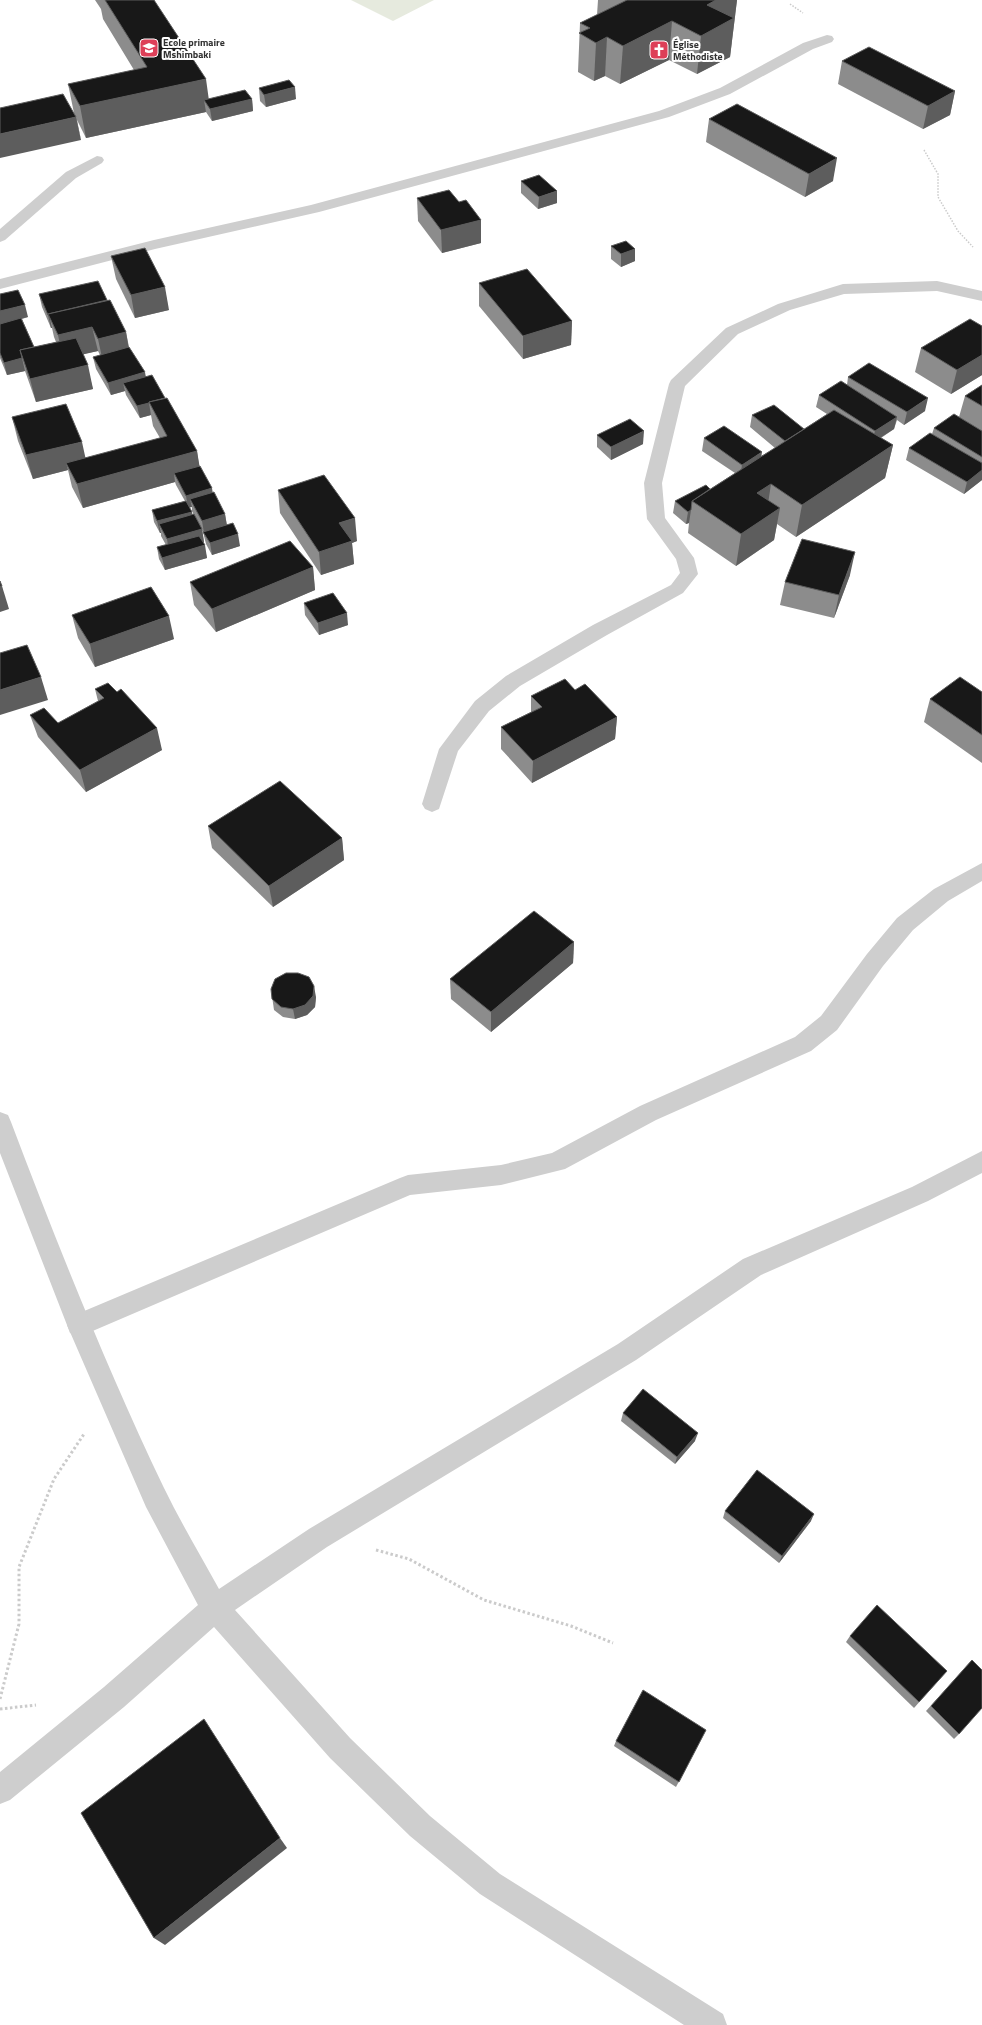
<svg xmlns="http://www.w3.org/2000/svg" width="982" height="2025" font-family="'Titillium Web',sans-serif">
  <rect width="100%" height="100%" fill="#fff"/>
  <!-- green -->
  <path fill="#e6eade" d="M351,0H434L393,21Z"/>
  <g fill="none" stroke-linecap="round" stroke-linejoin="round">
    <!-- path-far1 -->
    <g stroke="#cbcbcb" stroke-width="1.5" stroke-dasharray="1.5 1.5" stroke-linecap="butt">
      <path d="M790,4L803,13"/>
      <path d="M924,150L938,174V197L958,231L973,247"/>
    </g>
    <!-- path -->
    <g stroke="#cbcbcb" stroke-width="3" stroke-dasharray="2.5 2.5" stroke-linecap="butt">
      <path d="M376,1550L409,1559L484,1600L571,1626L613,1643"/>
      <path d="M0,1699L19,1624V1567L54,1479L84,1434"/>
      <path d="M0,1709L36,1705"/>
    </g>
    <!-- service -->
    <g fill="#cecece" fill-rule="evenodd">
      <path d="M937,281L982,291V301L937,291L844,294L790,310L738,334L685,386L662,483L665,518L694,558L698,574L683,593L607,635L520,686L489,711L458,751L439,809L432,812L425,809L422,804L439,749L475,701L506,676L593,625L671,585L680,573L676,559L647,519L644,483L669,384L671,380L726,328L778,304L843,284Z"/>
      <path d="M982,863V881L948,901L913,930L883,966L837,1030L811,1051L656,1120L565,1169L501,1185L410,1195L88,1333L79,1336L70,1333L67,1325L70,1317L400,1178L408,1175L501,1165L552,1153L640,1106L795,1037L821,1016L867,954L897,918L934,889Z"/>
    </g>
    <!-- minor -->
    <g fill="#cecece" fill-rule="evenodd">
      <path d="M827,35L832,36L834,39L832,42L813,49L730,94L669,117L319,212L155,249L0,289V279L154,240L311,205L659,111L720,88L803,43Z"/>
      <path d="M97,156L102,157L104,160L102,163L76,178L5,240L0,242V229L66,172Z"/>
      <path d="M0,1112L8,1115L11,1122C58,1246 107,1369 164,1488C181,1523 201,1556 219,1589L309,1529L618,1344L743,1259L912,1187L982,1151V1173L928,1201L761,1275L636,1360L327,1547L235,1610L350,1738L430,1816L500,1874L723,2014L727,2025H684L480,1894L410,1836L330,1758L214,1627L124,1707L10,1800L0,1804V1772L104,1687L198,1605L146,1507L67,1325L0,1153Z"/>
    </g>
  </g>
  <!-- wall -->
  <g fill="#8c8c8c">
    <path d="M95,0H154L208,99H252L253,111L212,121L206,112L86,138L77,120L81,140L74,113L68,84L134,70L103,19L101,9Z"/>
    <path d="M598,0H737L730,57L697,74L669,60L620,84L605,76L594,81L578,72L580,23L597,15Z"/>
    <path d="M842,61L955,91L950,115L923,129L838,84Z"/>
    <path d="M259,88L296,99L266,107L260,101Z"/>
    <path d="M709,119L833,181L805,197L706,142Z"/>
    <path d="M521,181L557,203L538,209L521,193Z"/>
    <path d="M417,198L459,202L481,220V243L442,253L418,221Z"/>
    <path d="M611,246L635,249V261L621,267L611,259Z"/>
    <path d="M111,256L169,310L135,318L116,279Z"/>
    <path d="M479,283L572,321L571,345L523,359L479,306Z"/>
    <path d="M0,294L28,317L22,319L34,347L56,342L54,337L52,328H51L42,307L39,294L107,300L126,332L129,347L146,377L197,451L199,466L212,488V493L225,514L227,525L240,546L212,555L206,544L203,532L192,511V507H189L192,512V515L202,529L204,542H203L207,558L165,570L159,559L157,547L166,545L161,536V533H160L154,522L152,510L185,501L176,485L175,482L83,508L72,487L68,470L33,479L18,441L12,417L86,458L160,438L153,426L151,415L140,418L126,395L125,391L111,395L96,369L93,357L100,355L98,351L83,354L93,389L36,402L25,371L7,375L0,358Z"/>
    <path d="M982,326V375L951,394L915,372L921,348Z"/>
    <path d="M848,377L925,411L904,425L897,420L894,429L881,438L893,445L885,478L796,537L777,524L774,540L736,566L688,533L689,523L686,524L673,513L675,501L710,489L735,473L702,451L704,438L761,456L775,448L750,427L752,415L804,429L827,414L816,407L819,395L847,385Z"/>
    <path d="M982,385V480L964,494L906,460L909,448L932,434L934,428L959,417L965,396Z"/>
    <path d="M597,435L643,444L611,460L597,447Z"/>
    <path d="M278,490L357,541L352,543L354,564L321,575L280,513Z"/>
    <path d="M313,567L315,590L216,632L194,605L190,582Z"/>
    <path d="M850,575L834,618L780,605L785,582Z"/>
    <path d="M304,603L348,625L319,635L305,615Z"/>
    <path d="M72,615L174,639L95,667L78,638Z"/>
    <path d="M95,689L117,692L162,750L86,792L38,737L30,715L58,723L98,701Z"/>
    <path d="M575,690L617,717L615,739L532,783L501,749V727L531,712V696Z"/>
    <path d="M982,692V763L924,722L930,699Z"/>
    <path d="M208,826L342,838L344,860L273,907L212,848Z"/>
    <path d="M574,942L573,963L491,1032L451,999L450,979Z"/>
    <path d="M271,989L316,997L315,1007L307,1015L295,1019L283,1017L274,1010Z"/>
    <path d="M623,1413L695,1441L675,1464L621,1421Z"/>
    <path d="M725,1511L811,1521L779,1563L723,1518Z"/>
    <path d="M850,1636L947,1671L914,1708L846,1642Z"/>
    <path d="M972,1660L959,1734L954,1739L926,1711Z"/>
    <path d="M706,1730L676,1787L614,1746L616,1741Z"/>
  </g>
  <!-- shaded-wall -->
  <g fill="#5d5d5d">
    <path d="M716,0H737L730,57L697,74L701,36L707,5Z"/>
    <path d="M672,21L669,60L620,84L623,46Z"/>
    <path d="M607,37L605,76L594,81L596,43Z"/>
    <path d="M206,79L210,108L204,100L206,112L86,138L80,106Z"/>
    <path d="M295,87L296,99L266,107L264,95Z"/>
    <path d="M955,91L950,115L923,129L928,106Z"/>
    <path d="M252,99L253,111L212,121L210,109Z"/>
    <path d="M76,117L81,140L0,158V134Z"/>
    <path d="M837,158L833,181L805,197L809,174Z"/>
    <path d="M557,191V203L538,209L539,197Z"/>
    <path d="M481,220V243L442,253L441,230Z"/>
    <path d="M635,249V261L621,267V254Z"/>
    <path d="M165,287L169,310L135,318L131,295Z"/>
    <path d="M25,305L28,317L0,324V311Z"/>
    <path d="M48,315H49L52,328H51Z"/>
    <path d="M572,321L571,345L523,359V336Z"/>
    <path d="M92,327L98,351L63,359L58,335Z"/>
    <path d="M126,332L130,356L103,362L98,339Z"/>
    <path d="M982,355V375L951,394L957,370Z"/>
    <path d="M22,358L25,371L7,375L4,363Z"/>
    <path d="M88,365L93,389L36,402L30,379Z"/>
    <path d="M145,372L147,384L123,383L125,391L111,395L108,383Z"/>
    <path d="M928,398L925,411L904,425L907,412Z"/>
    <path d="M149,403L151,415L140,418L137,406Z"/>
    <path d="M897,417L894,429L872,443L875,431Z"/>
    <path d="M644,431L643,444L611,460V447Z"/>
    <path d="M82,442L87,465L66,463L68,470L33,479L26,455Z"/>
    <path d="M893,445L885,478L796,537L802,505Z"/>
    <path d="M197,451L201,475L174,473L175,482L83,508L77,484Z"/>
    <path d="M762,452L760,465L740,477L742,465Z"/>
    <path d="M982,470V480L964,494L967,482Z"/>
    <path d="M771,484L766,517L757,493Z"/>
    <path d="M212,488L214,501L190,499L192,507L188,508L186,496Z"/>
    <path d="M780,508L774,540L736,566L741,534Z"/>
    <path d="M691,510L689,523L686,524L688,512Z"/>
    <path d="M192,512L194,524H159L161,533H160L157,521Z"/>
    <path d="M225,514L227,527L204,533L202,521Z"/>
    <path d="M355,518L357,541L352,543L354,564L321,575L319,552L339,523Z"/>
    <path d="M202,529L204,542L169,552L167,539Z"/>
    <path d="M238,534L240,546L212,555L210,543Z"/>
    <path d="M205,545L207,558L165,570L162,558Z"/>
    <path d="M855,552L850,575L834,618L839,595Z"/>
    <path d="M313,567L315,590L216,632L212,609Z"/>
    <path d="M2,586L9,609L0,612V587Z"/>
    <path d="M347,613L348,625L319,635L318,623Z"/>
    <path d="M169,616L174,639L95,667L90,644Z"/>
    <path d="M41,677L48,700L0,715V690Z"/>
    <path d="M617,717L615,739L532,783L533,761Z"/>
    <path d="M157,728L162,750L86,792L80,770Z"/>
    <path d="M342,838L344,860L273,907L269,886Z"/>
    <path d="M574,942L573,963L491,1032V1012Z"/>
    <path d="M314,986L316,997L315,1007L307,1015L295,1019L293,1009Z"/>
    <path d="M698,1433L695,1441L675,1464L677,1457Z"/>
    <path d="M814,1514L811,1521L779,1563L782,1556Z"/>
    <path d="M280,1838L287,1848L165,1945L154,1938Z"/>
  </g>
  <!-- building -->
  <g fill="#181818" stroke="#5d5d5d">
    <path d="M105,0H154L206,79L80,106L68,84L147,67Z"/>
    <path d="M627,0H716L707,5L734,18L701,36L672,21L623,46L607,37L596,43L579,33L590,28L580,23Z"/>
    <path d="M869,47L955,91L928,106L842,61Z"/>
    <path d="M289,80L295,87L264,95L259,88Z"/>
    <path d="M245,90L252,99L210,109L204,100Z"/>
    <path d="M63,94L76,117L0,134V108Z"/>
    <path d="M737,104L837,158L809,174L709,119Z"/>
    <path d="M539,175L557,191L539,197L521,181Z"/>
    <path d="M449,190L459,202L466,200L481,220L441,230L417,198Z"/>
    <path d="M626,241L635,249L621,254L611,246Z"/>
    <path d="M145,248L165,287L131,295L111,256Z"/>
    <path d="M527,269L572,321L523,336L479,283Z"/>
    <path d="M98,281L107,300L48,314L49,315H48L39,294Z"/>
    <path d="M18,290L25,305L0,311V294Z"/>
    <path d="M110,300L126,332L98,339L92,327L58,335L48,314Z"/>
    <path d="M21,318L34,347L20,350L22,358L4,363L0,353V324Z"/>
    <path d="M970,319L982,326V355L957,370L921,348Z"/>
    <path d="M76,338L88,365L30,379L20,350Z"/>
    <path d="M129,347L145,372L108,383L93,357Z"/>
    <path d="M869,363L928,398L907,412L848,377Z"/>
    <path d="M152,375L165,398L149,402V403L137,406L123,383Z"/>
    <path d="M841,381L897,417L875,431L819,395Z"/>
    <path d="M982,385V406L965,396Z"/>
    <path d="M167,398L197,451L77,484L66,463L167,436L149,402Z"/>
    <path d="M66,404L82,442L26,455L12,417Z"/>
    <path d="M774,405L804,429L785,441L752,415Z"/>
    <path d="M834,410L893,445L802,505L771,484L757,493L780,508L741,534L692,501Z"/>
    <path d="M954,414L982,431V457L934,428Z"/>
    <path d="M630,419L644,431L611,447L597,435Z"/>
    <path d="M724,426L762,452L742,465L704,438Z"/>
    <path d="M930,433L982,463V470L967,482L909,448Z"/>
    <path d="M200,466L212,488L186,496L174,473Z"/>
    <path d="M324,475L355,518L339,523L352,541L319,552L278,490Z"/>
    <path d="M706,485L710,489L692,501L691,510L688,512L675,501Z"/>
    <path d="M214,492L225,514L202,521L190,499Z"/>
    <path d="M186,501L192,512L157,521L152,510Z"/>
    <path d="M194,514L202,529L167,539L159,524Z"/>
    <path d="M233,523L238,534L210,543L203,532Z"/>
    <path d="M199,536L205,545L162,558L157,547Z"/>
    <path d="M802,539L855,552L839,595L785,582Z"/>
    <path d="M290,541L313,567L212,609L190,582Z"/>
    <path d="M0,581L2,586L0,587Z"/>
    <path d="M151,587L169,616L90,644L72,615Z"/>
    <path d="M333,593L347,613L318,623L304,603Z"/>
    <path d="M27,645L41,677L0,690V653Z"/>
    <path d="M960,677L982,692V735L930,699Z"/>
    <path d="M565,679L575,690L585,684L617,717L533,761L501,727L542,707L531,696Z"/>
    <path d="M108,683L117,692L121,689L157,728L80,770L30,715L44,708L58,723L104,698L95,689Z"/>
    <path d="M280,781L342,838L269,886L208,826Z"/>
    <path d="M534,911L574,942L491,1012L450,979Z"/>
    <path d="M286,973H298L309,977L314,986L313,996L305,1005L293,1009L281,1007L272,999L271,989L275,979Z"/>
    <path d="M643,1389L698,1433L677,1457L623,1413Z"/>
    <path d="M757,1470L814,1514L782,1556L725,1511Z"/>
    <path d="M877,1605L947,1671L919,1702L850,1636Z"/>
    <path d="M972,1660L982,1670V1708L959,1734L931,1706Z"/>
    <path d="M643,1690L706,1730L679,1782L616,1741Z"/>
    <path d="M204,1719L280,1838L154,1938L81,1813Z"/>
  </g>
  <!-- icons -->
  <defs>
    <g id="school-square" transform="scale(1)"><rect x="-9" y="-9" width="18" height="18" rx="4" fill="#dd3f58" stroke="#fff"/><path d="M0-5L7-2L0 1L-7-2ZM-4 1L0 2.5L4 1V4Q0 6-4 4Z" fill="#fff"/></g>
    <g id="church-square" transform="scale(1)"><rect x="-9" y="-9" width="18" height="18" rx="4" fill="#dd3f58" stroke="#fff"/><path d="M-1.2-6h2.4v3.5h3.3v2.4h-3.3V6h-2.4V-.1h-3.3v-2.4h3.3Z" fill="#fff"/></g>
  </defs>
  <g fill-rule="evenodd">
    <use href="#school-square" x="149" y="48"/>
    <use href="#church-square" x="659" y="50"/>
  </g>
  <g text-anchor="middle" stroke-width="4" stroke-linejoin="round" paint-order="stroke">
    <!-- far-poi labels -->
    <g font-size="10" font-weight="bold" fill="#313131" stroke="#fff" text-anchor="start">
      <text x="163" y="46">Ecole primaire<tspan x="163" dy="12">Mshimbaki</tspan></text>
      <text x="673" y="48">Église<tspan x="673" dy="12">Méthodiste</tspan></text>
    </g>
  </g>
</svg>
